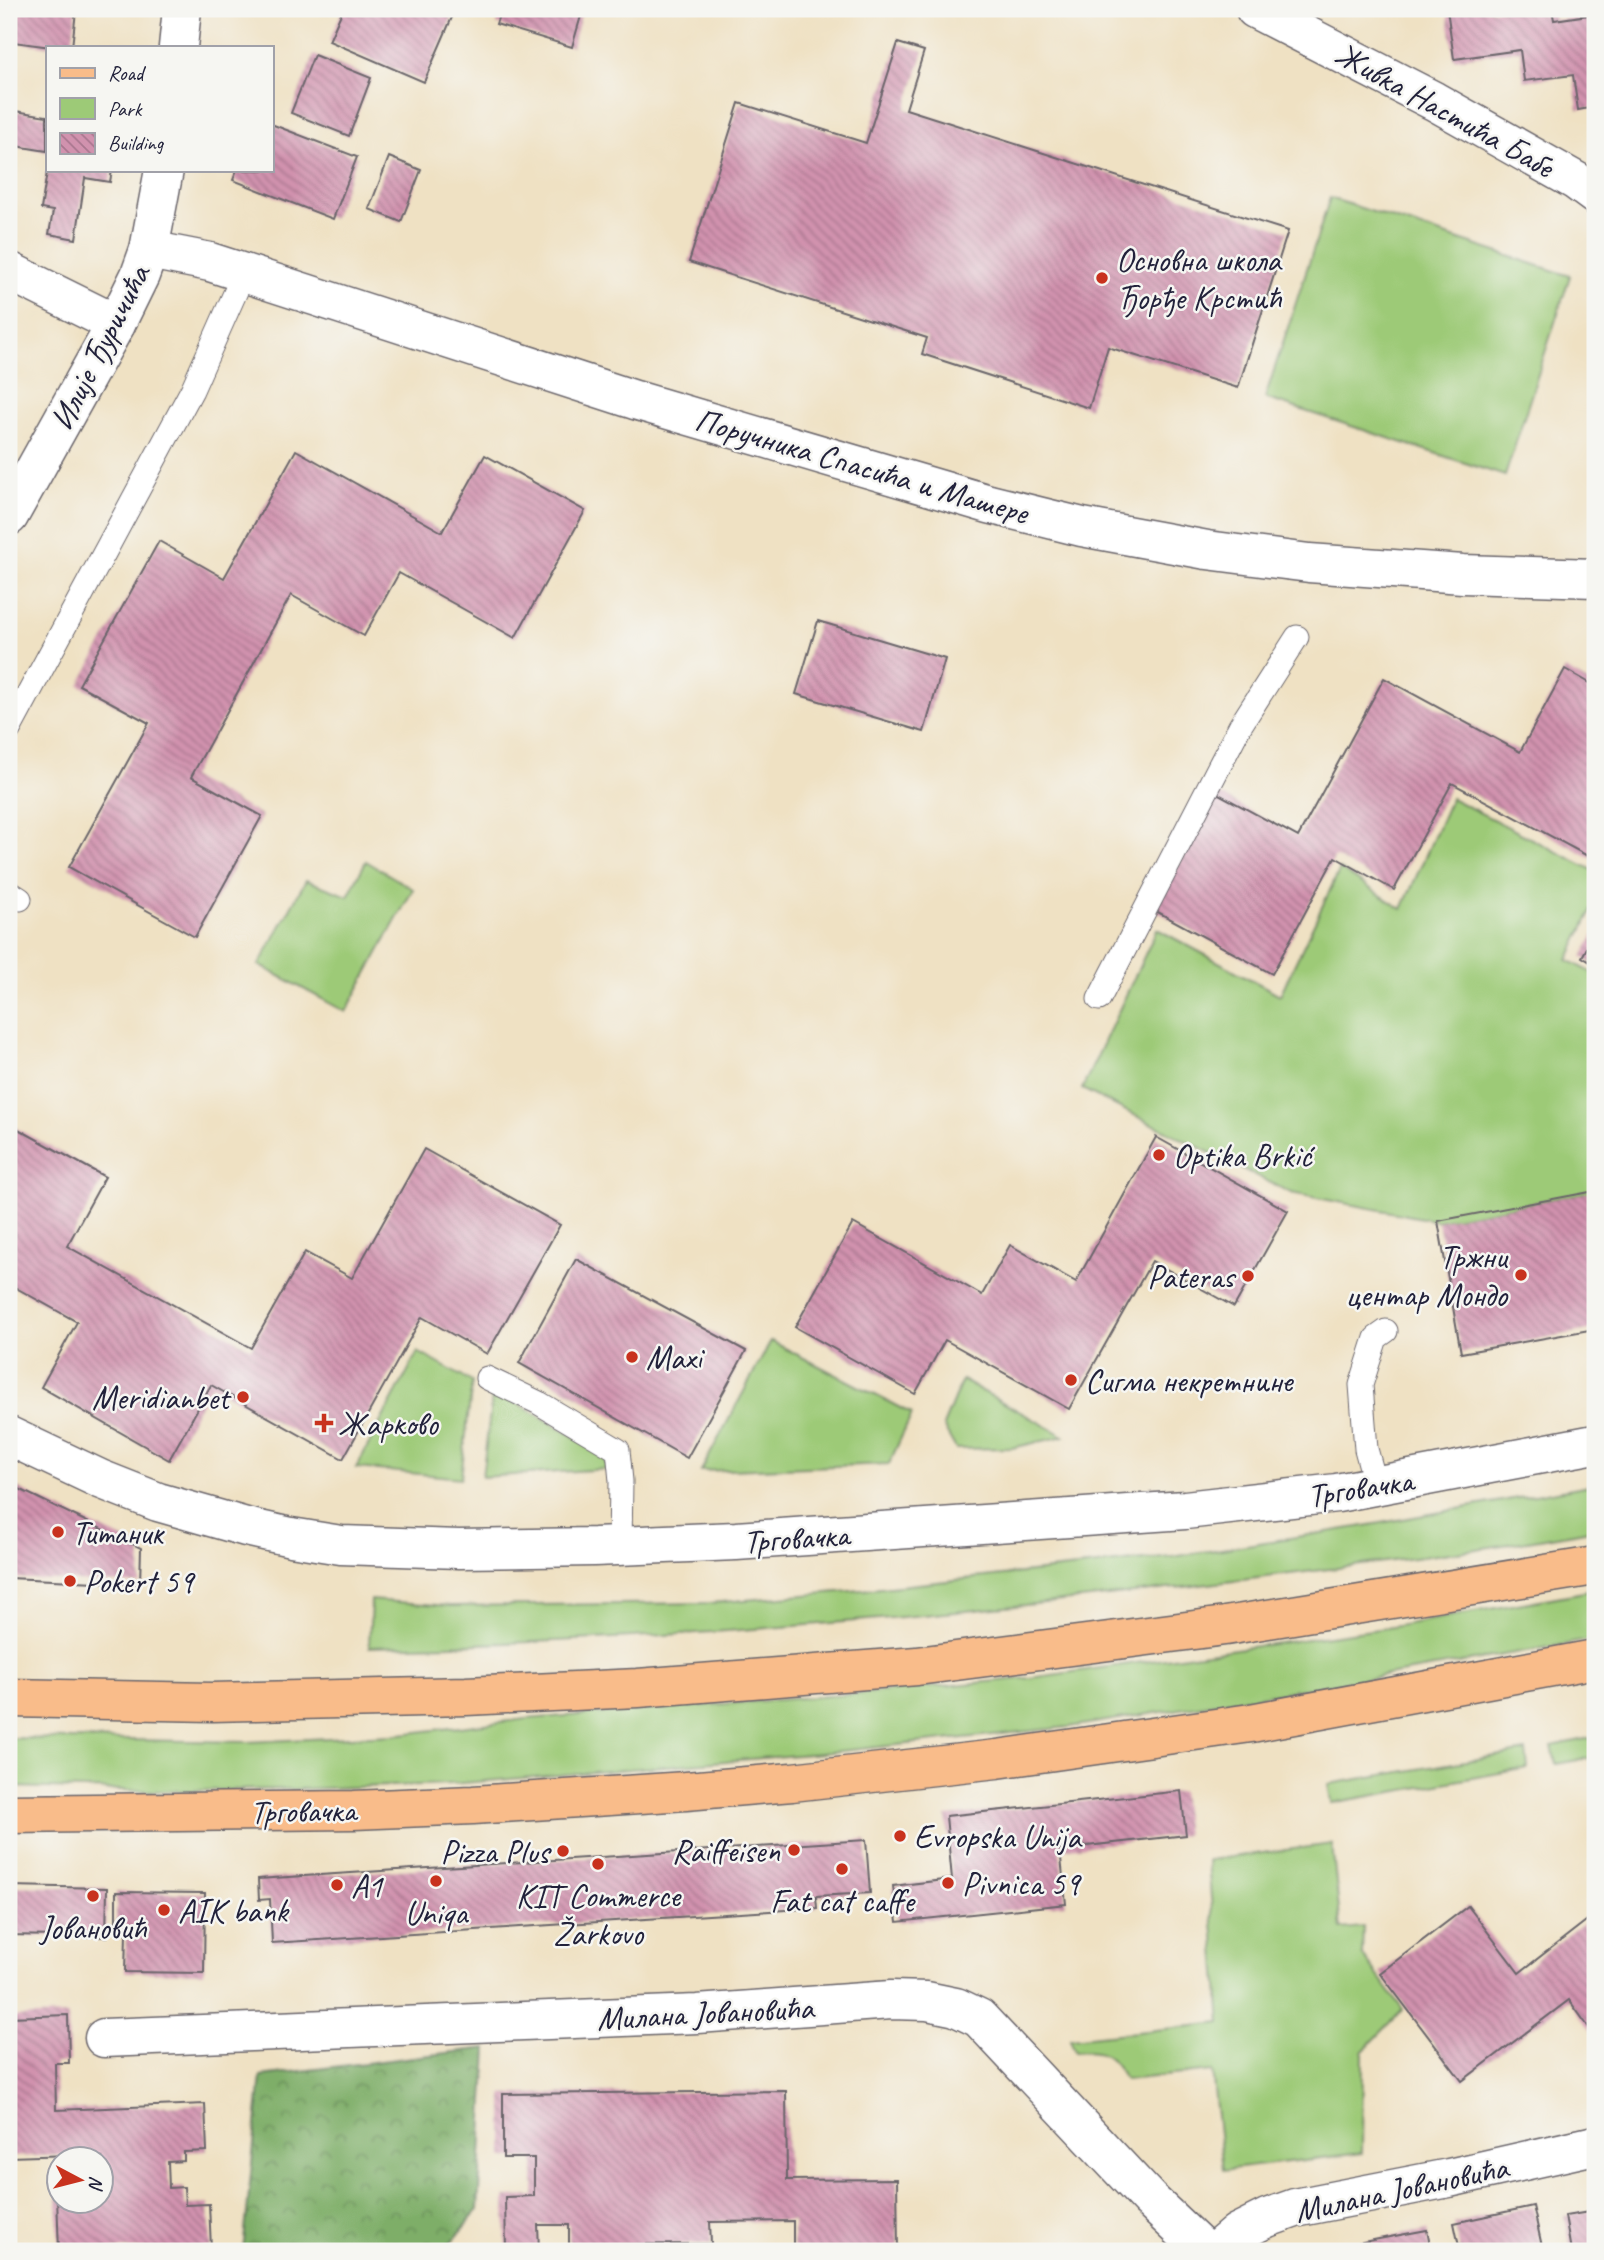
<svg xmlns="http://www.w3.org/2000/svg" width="1604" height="2260" font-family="Caveat,sans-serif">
  <defs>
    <pattern id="forest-crowns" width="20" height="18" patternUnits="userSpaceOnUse" patternTransform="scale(1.75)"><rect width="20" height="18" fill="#7eae68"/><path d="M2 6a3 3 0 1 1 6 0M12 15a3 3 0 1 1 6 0" fill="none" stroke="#678d57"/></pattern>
    <pattern id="building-back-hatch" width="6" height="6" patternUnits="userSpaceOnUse" patternTransform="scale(1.75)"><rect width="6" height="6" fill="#d192ae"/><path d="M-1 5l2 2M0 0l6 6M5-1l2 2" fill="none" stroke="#a9778f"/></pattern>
  </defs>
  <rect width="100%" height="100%" fill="#f6f6f2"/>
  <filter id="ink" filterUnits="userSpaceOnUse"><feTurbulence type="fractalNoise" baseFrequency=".0143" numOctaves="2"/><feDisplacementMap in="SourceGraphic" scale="14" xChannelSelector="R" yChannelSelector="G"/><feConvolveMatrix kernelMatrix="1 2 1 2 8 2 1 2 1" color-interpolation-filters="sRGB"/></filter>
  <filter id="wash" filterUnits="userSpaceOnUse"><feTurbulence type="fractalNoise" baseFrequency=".00686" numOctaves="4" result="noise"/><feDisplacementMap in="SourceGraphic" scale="28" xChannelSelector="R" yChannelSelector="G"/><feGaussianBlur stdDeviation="1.57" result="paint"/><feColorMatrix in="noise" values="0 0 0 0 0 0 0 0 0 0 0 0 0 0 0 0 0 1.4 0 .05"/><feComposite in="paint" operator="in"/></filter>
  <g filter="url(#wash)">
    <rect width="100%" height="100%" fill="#efe1c3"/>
    <!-- green -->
    <g fill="#9dca77" stroke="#607659" stroke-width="2">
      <path d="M1330,198L1570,276L1505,476L1265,398Z"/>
      <path d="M1451,798L1595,871V904L1568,960L1595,974V1191L1438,1221L1291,1193L1082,1089L1157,929L1280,995L1340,869L1402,909Z"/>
      <path d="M366,861L413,889L346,1012L259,965L306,880L348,896Z"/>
      <path d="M771,1341L912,1414L889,1464L701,1471Z"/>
      <path d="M418,1352L472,1382L461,1478L356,1468Z"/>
      <path d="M962,1380L1064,1436L1012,1448L956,1449L943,1426Z"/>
      <path d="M493,1389L604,1454L607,1469L482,1477Z"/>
      <path d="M1595,1484V1529C1459,1555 1322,1570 1184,1587C913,1620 642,1642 369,1647L371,1600L451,1606L710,1603L862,1590L1172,1557L1370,1525Z"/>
      <path d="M1595,1590V1639L1365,1679L1069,1727L822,1753L451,1784L298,1789L158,1791L9,1787V1738L247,1742L392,1735L526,1719L868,1693L1030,1678L1386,1628Z"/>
      <path d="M1595,1737V1757L1556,1764L1552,1746Z"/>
      <path d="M1526,1751L1528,1768L1331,1803L1328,1784Z"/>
      <path d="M1332,1844L1341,1929L1363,1927L1362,1954L1403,2010L1363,2051L1362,2153L1223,2170L1212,2071L1125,2080C1111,2054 1103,2049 1075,2052L1070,2039L1221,2023L1208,1860Z"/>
    </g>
    <!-- forest -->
    <path fill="url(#forest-crowns)" stroke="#506852" stroke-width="2" d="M487,2048L478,2210L444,2251H243L261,2076Z"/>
    <g id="blocks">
      <!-- building -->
      <g fill="url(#building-back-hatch)">
        <path d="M9,9H59L76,11L72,47H51L14,42L12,54H9Z"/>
        <path d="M343,9H439L453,15L424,82L329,41Z"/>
        <path d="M501,9H583L572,47L496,24Z"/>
        <path d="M1447,9H1552L1554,20L1595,14V107L1578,110L1573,75L1524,81L1520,50L1454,59Z"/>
        <path d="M898,43L924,51L906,109L1288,231L1238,388L1108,347L1089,408L922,354L927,338L689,262L739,103L866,143Z"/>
        <path d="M314,55L371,78L349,136L291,113Z"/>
        <path d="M9,57H14L10,87H9Z"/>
        <path d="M9,110L47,116V151L9,145Z"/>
        <path d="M271,124L357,157L333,219L233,180L237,170H271Z"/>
        <path d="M389,157L421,170L401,222L369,209Z"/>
        <path d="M55,170H112L110,182L85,178L76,239L49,234L53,211L41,209L47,172L54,173Z"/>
        <path d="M296,450L442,532L485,455L585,511L515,638L399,573L364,636L291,595L191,777L262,816L195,937L69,867L149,723L79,685L159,541L224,578Z"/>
        <path d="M818,621L945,659L924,732L796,694Z"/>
        <path d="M1565,669L1595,686V860L1452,783L1394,890L1335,857L1272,974L1154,910L1217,793L1298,837L1384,678L1520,752Z"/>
        <path d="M1595,933V965L1582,957Z"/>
        <path d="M9,1124L105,1177L67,1246L251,1348L305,1252L352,1278L424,1149L560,1225L487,1354L422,1317L343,1459L211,1385L169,1460L41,1387L77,1322L9,1284Z"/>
        <path d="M1156,1137L1288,1211L1234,1307L1152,1261L1069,1409L945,1340L915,1394L795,1327L853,1223L982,1295L1010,1245L1076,1282Z"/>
        <path d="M1595,1191V1329L1461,1353L1438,1221Z"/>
        <path d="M576,1259L746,1351L687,1458L519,1363Z"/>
        <path d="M9,1484L141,1548L140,1584L9,1578Z"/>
        <path d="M1181,1791L1186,1835L1060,1849L1066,1904L897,1922L893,1886L952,1879L946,1816Z"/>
        <path d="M866,1840L870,1893L816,1896L817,1908L272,1943L270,1899L259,1900L258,1879Z"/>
        <path d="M9,1886L107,1888L106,1937L9,1935Z"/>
        <path d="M116,1892L205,1893L204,1973L125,1972L126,1933H116Z"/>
        <path d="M1468,1906L1519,1973L1595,1914V2036L1569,2000L1462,2081L1380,1973Z"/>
        <path d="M68,2015L69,2063H55L56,2110L205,2104L207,2151L184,2152V2161L168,2162L169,2188L184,2187L185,2205L209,2204L211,2248L59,2251L57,2197L60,2196V2200H102V2158H73L72,2155L9,2157V2017Z"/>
        <path d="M786,2091L787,2180L897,2179L898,2251H793V2221L710,2222L711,2244L569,2245V2225H538L539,2251H506L505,2197L534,2196V2158H503V2094Z"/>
        <path d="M1533,2206L1543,2251H1460L1454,2223Z"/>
        <path d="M1595,2211V2251H1571L1565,2216Z"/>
        <path d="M1427,2230L1431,2251H1353L1352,2244Z"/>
      </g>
    </g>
  </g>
  <g filter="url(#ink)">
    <use href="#blocks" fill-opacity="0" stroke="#6a656b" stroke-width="2"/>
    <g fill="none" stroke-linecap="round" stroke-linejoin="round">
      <!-- service casing -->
      <g stroke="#6a656b" stroke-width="25">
        <g id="service">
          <path d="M9,730L192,390L244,273"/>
          <path d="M9,892L20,899"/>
          <path d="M1099,999L1240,726L1297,637"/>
          <path d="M487,1378L539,1403L618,1450L621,1481L620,1546"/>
          <path d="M1376,1486L1366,1449L1361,1385L1376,1338L1386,1331"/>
        </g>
      </g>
      <!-- minor casing -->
      <g stroke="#6a656b" stroke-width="41">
        <g id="minor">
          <path d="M1255,9L1434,101L1576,181L1595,195"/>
          <path d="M149,250L210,262L635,400L989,504L1082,527L1207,550L1309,563L1463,574L1595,578"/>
          <path d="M9,271L116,324"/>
          <path d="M9,1436L100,1479L158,1502L246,1527L291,1537L341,1545L459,1549L594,1547L736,1541L1185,1510L1337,1493L1595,1444"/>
          <path d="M104,2038L697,2014L891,2000L927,2001L956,2007L979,2018L1149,2199L1204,2251"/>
          <path d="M1216,2251L1237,2233L1267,2218L1295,2208L1449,2178L1595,2145"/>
        </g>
      </g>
      <!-- tertiary casing -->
      <g stroke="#6a656b" stroke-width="41">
        <g id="tertiary">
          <path d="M178,47L182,9"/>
          <path d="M9,516L116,324L140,275L149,250L164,170"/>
        </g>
      </g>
      <!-- primary casing -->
      <g stroke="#6a656b" stroke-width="41">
        <g id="primary">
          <path d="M9,1698L212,1702L466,1696L638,1688L917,1666L1225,1626L1595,1566"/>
          <path d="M9,1814L354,1810L473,1805L686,1791L792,1782L997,1759L1251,1723L1595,1659"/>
        </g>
      </g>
      <!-- service -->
      <use href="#service" stroke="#fff" stroke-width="23"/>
      <!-- minor -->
      <use href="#minor" stroke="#fff" stroke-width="38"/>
      <!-- tertiary -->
      <use href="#tertiary" stroke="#fff" stroke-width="38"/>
      <!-- primary -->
      <use href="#primary" stroke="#f9bc8a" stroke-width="38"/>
    </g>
  </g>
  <!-- markers -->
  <g fill="#c8321e" stroke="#f6f6f2" stroke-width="2.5">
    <circle cx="1102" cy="278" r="7"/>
    <circle cx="1159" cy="1155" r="7"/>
    <circle cx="1521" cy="1275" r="7"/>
    <circle cx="1248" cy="1276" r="7"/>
    <circle cx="632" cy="1357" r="7"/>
    <circle cx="1071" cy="1380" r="7"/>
    <circle cx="243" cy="1397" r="7"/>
    <path d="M320.5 1412.5h7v7h7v7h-7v7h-7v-7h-7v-7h7z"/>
    <circle cx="58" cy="1532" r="7"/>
    <circle cx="70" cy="1581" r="7"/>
    <circle cx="900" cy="1836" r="7"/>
    <circle cx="794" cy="1850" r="7"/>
    <circle cx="563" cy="1851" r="7"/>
    <circle cx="598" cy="1864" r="7"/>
    <circle cx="842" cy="1869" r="7"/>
    <circle cx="436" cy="1881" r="7"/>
    <circle cx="948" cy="1883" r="7"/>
    <circle cx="337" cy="1885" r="7"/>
    <circle cx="93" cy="1896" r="7"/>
    <circle cx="164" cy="1910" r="7"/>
  </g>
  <g text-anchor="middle" stroke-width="5" stroke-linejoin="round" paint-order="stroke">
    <!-- street labels -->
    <g font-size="33" fill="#22223b" stroke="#f6f6f2">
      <text transform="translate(1445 109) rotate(29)" y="12">Живка Настића Бабе</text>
      <text transform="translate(99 347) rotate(-63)" y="12">Илије Ђуричића</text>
      <text transform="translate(862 465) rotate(16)" y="12">Поручника Спасића и Машере</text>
      <text transform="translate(1360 1487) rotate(-9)" y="12">Трговачка</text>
      <text transform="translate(796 1537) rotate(-4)" y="12">Трговачка</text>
      <text transform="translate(303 1810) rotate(-1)" y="12">Трговачка</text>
      <text transform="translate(705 2012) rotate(-3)" y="12">Милана Јовановића</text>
      <text transform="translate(1401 2188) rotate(-12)" y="12">Милана Јовановића</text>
    </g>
    <!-- poi labels -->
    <g font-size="33" fill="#22223b" stroke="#f6f6f2" text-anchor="start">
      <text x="1116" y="271">Основна школа<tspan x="1116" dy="38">Ђорђе Крстић</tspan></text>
      <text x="1173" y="1167">Optika Brkić</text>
      <text x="1507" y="1268" text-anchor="end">Тржни<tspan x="1507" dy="38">центар Мондо</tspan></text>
      <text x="1234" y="1288" text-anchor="end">Pateras</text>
      <text x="646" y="1369">Maxi</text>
      <text x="1085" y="1392">Сигма некретнине</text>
      <text x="229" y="1409" text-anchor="end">Meridianbet</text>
      <text x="338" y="1435">Жарково</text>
      <text x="72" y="1544">Титаник</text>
      <text x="84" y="1593">Pokert 59</text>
      <text x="914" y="1848">Evropska Unija</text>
      <text x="780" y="1862" text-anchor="end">Raiffeisen</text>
      <text x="549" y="1863" text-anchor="end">Pizza Plus</text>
      <text x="962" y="1895">Pivnica 59</text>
      <text x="351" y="1897">A1</text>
      <text x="598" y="1907" text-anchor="middle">KIT Commerce<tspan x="598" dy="38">Žarkovo</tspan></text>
      <text x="842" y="1912" text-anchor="middle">Fat cat caffe</text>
      <text x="178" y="1922">AIK bank</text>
      <text x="436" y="1924" text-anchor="middle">Uniqa</text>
      <text x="93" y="1939" text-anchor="middle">Јовановић</text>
    </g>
  </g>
  <!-- margin -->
  <rect width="1604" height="2260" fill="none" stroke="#f6f6f2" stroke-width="35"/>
  <!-- legend -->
  <rect x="46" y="46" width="228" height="126" fill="#f6f6f2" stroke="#a1a1a9" stroke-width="2"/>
  <rect x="60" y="68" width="35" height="10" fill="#f9bc8a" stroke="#a1a1a9" stroke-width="2"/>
  <text x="108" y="80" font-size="21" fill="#22223b">Road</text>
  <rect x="60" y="98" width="35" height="21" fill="#9dca77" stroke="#a1a1a9" stroke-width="2"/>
  <text x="108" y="116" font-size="21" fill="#22223b">Park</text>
  <rect x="60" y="133" width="35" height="21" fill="url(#building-back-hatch)" stroke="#a1a1a9" stroke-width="2"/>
  <text x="108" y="150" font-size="21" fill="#22223b">Building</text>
  <!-- north arrow -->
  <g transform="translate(80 2180) rotate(97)"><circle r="33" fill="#f6f6f2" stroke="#a1a1a9" stroke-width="2"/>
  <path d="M0-5L12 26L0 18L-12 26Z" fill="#c8321e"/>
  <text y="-10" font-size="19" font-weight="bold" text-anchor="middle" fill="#22223b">N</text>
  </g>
</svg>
